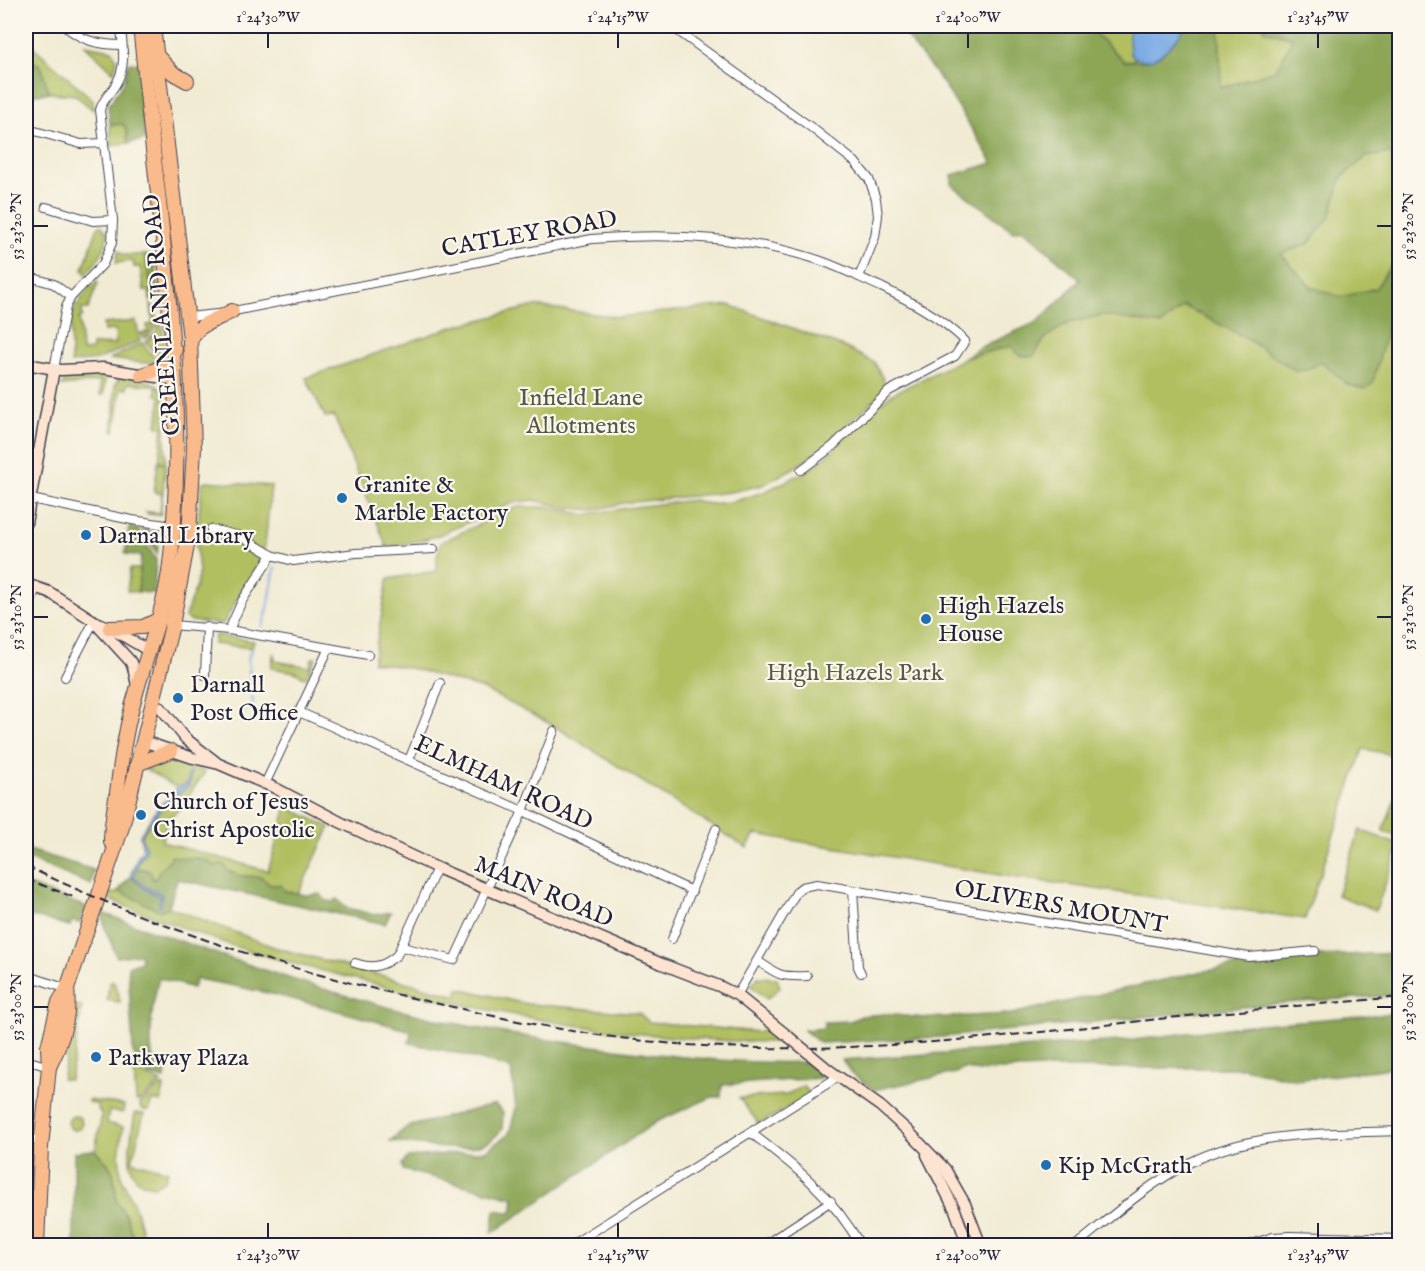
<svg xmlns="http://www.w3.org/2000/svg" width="1425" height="1271" font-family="'IM FELL English',serif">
  <rect width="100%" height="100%" fill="#fbf7ec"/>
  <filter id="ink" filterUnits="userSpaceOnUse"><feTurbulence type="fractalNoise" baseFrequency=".0167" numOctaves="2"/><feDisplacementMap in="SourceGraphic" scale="12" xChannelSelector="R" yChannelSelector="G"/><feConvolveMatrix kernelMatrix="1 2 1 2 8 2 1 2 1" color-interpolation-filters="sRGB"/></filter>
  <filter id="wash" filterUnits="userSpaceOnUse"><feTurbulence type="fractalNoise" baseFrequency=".008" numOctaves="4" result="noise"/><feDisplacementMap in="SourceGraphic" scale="24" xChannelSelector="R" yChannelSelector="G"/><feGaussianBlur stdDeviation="1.35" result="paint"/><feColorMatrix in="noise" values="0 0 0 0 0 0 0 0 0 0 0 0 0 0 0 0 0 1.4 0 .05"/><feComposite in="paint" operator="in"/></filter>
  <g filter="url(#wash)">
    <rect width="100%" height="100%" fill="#f1ebd3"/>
    <!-- green -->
    <g fill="#b1bf61" stroke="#6a704e" stroke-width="1.5">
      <path d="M1087,26H1139L1129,33L1130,53L1136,59L1125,62Z"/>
      <path d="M1219,26H1264L1265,30L1293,38L1276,70L1220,89Z"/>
      <path d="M26,40L93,100V110L75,95L49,93L41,67L26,57Z"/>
      <path d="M85,45L112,50L117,60L114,72Z"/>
      <path d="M123,124L127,132L128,143L111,146L110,125Z"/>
      <path d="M1399,129V756L1363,749L1305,919L1012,877L755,834L747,848L556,727L483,689L414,669L373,662L388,579L437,571V556L441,542L517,507H549L585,515L626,508L694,500L709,504L732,502L764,492L807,471L831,452L868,413L892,394L965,358L1011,346Z"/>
      <path d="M167,181L179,287L172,288L160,182Z"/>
      <path d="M101,225L108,233C106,250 98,261 86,274L83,269L98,227Z"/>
      <path d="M118,250L124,255H145L153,299L150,301L149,291H144L140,267H134L133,261L116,263Z"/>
      <path d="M96,281L98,283L88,309H82V318H79L82,351L92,350V345L116,344L115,330L104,331L103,324L136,321L140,341L97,360L71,363C71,321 65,314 96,281Z"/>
      <path d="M151,304C160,314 157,332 145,338L140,333L148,332L147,325L153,324Z"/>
      <path d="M729,305L844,347L875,363L887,387L828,444L797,466L763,485L731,492L624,503L595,510L568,508L533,500L513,503L439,535L419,541L387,547L334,416L325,417L306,378L452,327L535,306L618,317Z"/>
      <path d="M159,319H162L165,353L161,359L146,342L157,331Z"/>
      <path d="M142,343L158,362L143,363L110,359Z"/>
      <path d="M105,374L104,395H100V381L62,386L66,379Z"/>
      <path d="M120,377C135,378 158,379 164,394L166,462L159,461L163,427L157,426L161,396L156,395V386L128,383L127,389L121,388L115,431L113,430L115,385Z"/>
      <path d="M158,462L166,464L160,515L148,514L146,512L160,513L162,494L154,492Z"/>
      <path d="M206,481L271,486L265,545L261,558L223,624L190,621L185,617L196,586L199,571L196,545L202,483Z"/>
      <path d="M130,569H140L138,592L127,591Z"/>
      <path d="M215,635H217L254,641L252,648L214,644Z"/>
      <path d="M274,652L275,661L310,667L312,658H316L306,678L295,672L271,668Z"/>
      <path d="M161,762L177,763L205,772L181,807L167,821L162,842L268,871L287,807L330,827L298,894L284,891L281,885H270L261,877L240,876L197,858L178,859L168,864L154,880L148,870L136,868L146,847L141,840C144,824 176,793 190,783L191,772L189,773L187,784L177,788L145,769Z"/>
      <path d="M1395,799L1399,800V837L1383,831Z"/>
      <path d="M1360,830L1399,845L1376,910L1337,895Z"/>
      <path d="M118,891L147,903L151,907L165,909L169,907L274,947L458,996V988L527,1004L639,1013L649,1022L759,1032L765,1028H769L785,1042C635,1042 485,1014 340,975C311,968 281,961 252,952C203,937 155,917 107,899L109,892L115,894Z"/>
      <path d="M758,977L777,978L780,987L767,999L751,986Z"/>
      <path d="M113,981L118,991L120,1002L107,1000L109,984Z"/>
      <path d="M77,1006H82L70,1080L62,1079Z"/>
      <path d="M134,1066L144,1075L161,1082L140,1101H136Z"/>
      <path d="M160,1086L164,1087L161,1102L152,1100L149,1111L141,1109L140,1104Z"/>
      <path d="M803,1086L812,1095L759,1124L739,1098L786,1095Z"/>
      <path d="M88,1100L124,1105L123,1113L109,1111L107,1123L123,1127L119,1155L121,1176L135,1207L141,1228L142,1245H136L126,1216L117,1202L113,1173L108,1164L95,1150L102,1115L98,1109V1105L88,1102Z"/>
      <path d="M135,1113L144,1114L132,1161L168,1171L165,1180L155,1186C117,1184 132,1137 135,1113Z"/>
      <circle cx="75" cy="1123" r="7"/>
    </g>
    <!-- forest -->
    <g fill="#8ca657" stroke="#576449" stroke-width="1.5">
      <path d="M898,26H1087L1125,62C1134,60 1142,62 1149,60C1166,55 1175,39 1187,26H1219L1221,88L1276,70L1293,38L1265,30L1264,26H1399V211L1391,153L1366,157L1341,178L1330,217L1308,244L1281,254L1311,287L1341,297L1376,288L1393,262L1399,265V282L1373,383L1365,389L1348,385L1322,362L1306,370L1296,371L1244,337L1184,306L1161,325L1103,315L1068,323L1046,337L1033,357L1019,355L1011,346L965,358L979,348L1037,322L1080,280L1023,229L1013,231L952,185V175L993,163L943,83Z"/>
      <path d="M26,57L41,66L49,93L26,95Z"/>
      <path d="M128,63H138L145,140L128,143L127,132L123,124L110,125L108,106L124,82Z"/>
      <path d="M145,255L155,256L159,297L153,299Z"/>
      <path d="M129,527L137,528L156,560L154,593L138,592L141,556L125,554Z"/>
      <path d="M142,529C155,532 160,541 157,554Z"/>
      <path d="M26,849L94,870L91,885L26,858Z"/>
      <path d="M172,856C186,860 204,855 215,866L220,864L225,865L228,871L240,876L261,877L270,885H281L285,891L306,895L321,894L325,900L333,902L337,899L345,907L374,915L391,912L385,924L177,879L169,907L160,911L119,891C124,881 132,879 136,868L150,871L153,880L156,879L159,872Z"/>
      <path d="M26,884L86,907L80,923L72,921L70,926L26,915Z"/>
      <path d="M102,913C226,958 359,1006 488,1030C535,1039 583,1045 631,1051C689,1058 748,1064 807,1062L822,1075L820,1078L722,1085L721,1097H712L658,1121L492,1233L495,1210L512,1213L514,1198L403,1170L402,1164L408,1157L485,1151L509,1134L516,1108L511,1069L461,1054L409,1043L411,1031C340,1011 269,991 196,979L193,988L159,978C152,1003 149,1030 152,1056L166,1069L165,1079L149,1075L141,1067L133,1053L128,966L141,961L140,954L117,957L105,929Z"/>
      <path d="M1399,953V995L1285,1003L942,1037L820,1043L804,1030L824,1028V1022L850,1021L862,1016L884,1014L926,1018L1011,1014L1199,972L1286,957Z"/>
      <path d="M1399,1013V1067L1297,1080L1243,1068H1043L980,1071L964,1069L956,1073L874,1090L851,1073L842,1060L1134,1040L1249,1025Z"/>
      <path d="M495,1104L503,1113L502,1130C498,1133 493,1140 488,1142C463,1154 416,1145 390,1141L407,1127Z"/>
      <path d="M95,1150L108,1164L113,1173L117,1202L126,1216L136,1245H74V1152Z"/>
    </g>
    <!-- water -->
    <g fill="#79aae4" stroke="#4e6690" stroke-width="1.5">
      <path d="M1139,26H1187C1173,42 1153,75 1130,53L1129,33Z"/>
      <path d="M189,772L191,773L189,786C172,796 150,819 141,837L146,847V852L140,858L133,877L147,888L162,894L161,906H159L160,896L146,890L130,876L138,856L143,851L140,835L159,806L169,798L177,788L187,784Z"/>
    </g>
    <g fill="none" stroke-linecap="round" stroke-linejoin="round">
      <!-- stream -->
      <g stroke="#79aae4" stroke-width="2">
        <path d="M262,627C271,607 270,589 275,568"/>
        <path d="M243,712L253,704L248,659L251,650"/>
      </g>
    </g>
  </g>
  <g filter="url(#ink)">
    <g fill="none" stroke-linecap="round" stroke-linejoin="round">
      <!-- street casing -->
      <g stroke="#414052" stroke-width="10">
        <g id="street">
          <path d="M65,26C82,41 99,45 122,45"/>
          <path d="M671,26L812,128L855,162L869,179L876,199L878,216L875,237L859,277"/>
          <path d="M92,28L94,26"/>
          <path d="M35,131L81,144L104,143"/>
          <path d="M46,207L93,221L113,220"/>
          <path d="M37,279L54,284L71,297"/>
          <path d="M229,312L592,239C664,233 739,236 809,257C834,264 858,277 881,287C912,302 941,317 965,341L955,356L889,391L832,447L801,470"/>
          <path d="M188,317L217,314"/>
          <path d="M54,369L66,307L71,297L103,264L112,243L113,220L100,110C102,100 112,92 117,82C127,64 122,45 121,26"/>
          <path d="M26,452L39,455"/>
          <path d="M31,499L132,520L173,526"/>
          <path d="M211,529L240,536L272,555L293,561L356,553L434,549"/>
          <path d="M26,619L36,586"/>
          <path d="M172,625L229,630L368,655"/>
          <path d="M229,630L242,601L272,555"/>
          <path d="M205,675L207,627"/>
          <path d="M65,677L94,621"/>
          <path d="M299,712L523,811L692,891"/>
          <path d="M409,760L440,683"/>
          <path d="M265,784L329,648"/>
          <path d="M853,890L858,967L861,973"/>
          <path d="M672,939L716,829"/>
          <path d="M402,947L454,960L523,811L554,731"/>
          <path d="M758,961C779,976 781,977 807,976"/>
          <path d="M355,963C372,969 383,967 397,955L437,868"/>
          <path d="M26,975L67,989"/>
          <path d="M737,995L797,891L802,887L817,884L1249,957L1315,951"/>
          <path d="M26,1060L49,1067"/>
          <path d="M751,1133C795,1166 833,1196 861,1246"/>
          <path d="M26,1141L41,1139"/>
          <path d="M570,1246L838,1077"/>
          <path d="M763,1246L831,1201"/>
          <path d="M1075,1246C1111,1217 1148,1184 1189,1163C1254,1130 1329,1134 1400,1131"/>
          <path d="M1246,1246L1273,1237L1290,1236L1400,1239"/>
        </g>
      </g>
      <!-- secondary casing -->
      <g stroke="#414052" stroke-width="13">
        <g id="secondary">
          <path d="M26,364L61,370L103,368L175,380"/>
          <path d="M26,523L54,369"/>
          <path d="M26,584L49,592L94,621L110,628L149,651"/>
          <path d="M97,625L130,661L133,667L137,685"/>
          <path d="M152,703L161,708L186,739L216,762"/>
          <path d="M143,741L193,758L219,764L275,788L342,823L437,868L662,964L719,986L737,995L789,1037"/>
          <path d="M829,1070L880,1106L907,1130L945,1169L965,1204L981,1246"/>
          <path d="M927,1155L955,1210L968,1246"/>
        </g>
      </g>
      <!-- highway casing -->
      <g stroke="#414052" stroke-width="16">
        <g id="highway">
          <path d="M157,56L173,73L187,81"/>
          <path d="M190,343C194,324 218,320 232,311"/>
          <path d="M142,375C156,370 170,366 175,350"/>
          <path d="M110,628L143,627L160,619"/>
          <path d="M137,764L171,751"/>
          <path d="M111,842C111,826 114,809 117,793C121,757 127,721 138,686C149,648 163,612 169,572C185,446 172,319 158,193C151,137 146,81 140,26"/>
          <path d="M50,1065C62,1042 70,1015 67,989"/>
          <path d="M37,1246L41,1147L49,1067L48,1047L59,1002L67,989L122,827L172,625L189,535L194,448L190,339L153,26"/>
        </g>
      </g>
      <!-- street -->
      <use href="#street" stroke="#fff" stroke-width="8"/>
      <!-- secondary -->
      <use href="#secondary" stroke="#fde4d1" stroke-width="10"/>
      <!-- highway -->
      <use href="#highway" stroke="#fabb8c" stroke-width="14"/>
      <!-- rail -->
      <g stroke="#22223b" stroke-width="2" stroke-dasharray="9 4.5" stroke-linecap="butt">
        <path d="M26,866C81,892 137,916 195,936C279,966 366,988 453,1007C535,1026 620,1041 704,1046C859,1055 1014,1035 1168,1018C1245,1010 1322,1004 1400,997"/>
        <path d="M26,879L76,898"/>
      </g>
      <!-- secondary-bridge casing -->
      <g stroke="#414052" stroke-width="13" stroke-linecap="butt">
        <path id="secondary-bridge" d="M789,1037L829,1070"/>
      </g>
      <!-- secondary-bridge -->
      <use href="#secondary-bridge" stroke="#fde4d1" stroke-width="10"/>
    </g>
  </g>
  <!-- ticks -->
  <path fill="none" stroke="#22223b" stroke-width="2" d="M268,33V48M618,33V48M968,33V48M1318,33V48M33,226H48M1377,226H1392M33,617H48M1377,617H1392M33,1007H48M1377,1007H1392M268,1223V1238M618,1223V1238M968,1223V1238M1318,1223V1238"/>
  <!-- markers -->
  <g fill="#1f6fb2" stroke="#fbf7ec" stroke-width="2">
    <circle cx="342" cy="498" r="6"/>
    <circle cx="86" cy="535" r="6"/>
    <circle cx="926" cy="619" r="6"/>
    <circle cx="178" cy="698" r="6"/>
    <circle cx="141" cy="815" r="6"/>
    <circle cx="96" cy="1057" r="6"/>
    <circle cx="1046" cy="1165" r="6"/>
  </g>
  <g text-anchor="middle" stroke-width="4.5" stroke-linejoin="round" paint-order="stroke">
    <!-- street labels -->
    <g font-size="24" fill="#22223b" stroke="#fbf7ec">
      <text transform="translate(529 233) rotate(-10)" y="8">CATLEY ROAD</text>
      <text transform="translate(161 315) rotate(-95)" y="8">GREENLAND ROAD</text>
      <text transform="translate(504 782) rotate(25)" y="8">ELMHAM ROAD</text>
      <text transform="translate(544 891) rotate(23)" y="8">MAIN ROAD</text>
      <text transform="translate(1061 906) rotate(10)" y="8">OLIVERS MOUNT</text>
    </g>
    <!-- park labels -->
    <g font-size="24" fill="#545948" stroke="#fbf7ec">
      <text x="581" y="405">Infield Lane<tspan x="581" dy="28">Allotments</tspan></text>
      <text x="855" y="680">High Hazels Park</text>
    </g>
    <!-- poi labels -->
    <g font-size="24" fill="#22223b" stroke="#fbf7ec" text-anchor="start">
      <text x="354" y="492">Granite &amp;<tspan x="354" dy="28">Marble Factory</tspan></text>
      <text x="98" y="543">Darnall Library</text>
      <text x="938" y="613">High Hazels<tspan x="938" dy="28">House</tspan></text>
      <text x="190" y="692">Darnall<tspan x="190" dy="28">Post Office</tspan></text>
      <text x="153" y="809">Church of Jesus<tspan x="153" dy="28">Christ Apostolic</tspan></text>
      <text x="108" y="1065">Parkway Plaza</text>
      <text x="1058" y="1173">Kip McGrath</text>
    </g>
  </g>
  <!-- margin -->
  <rect width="1425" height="1271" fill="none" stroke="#fbf7ec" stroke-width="66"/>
  <rect x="33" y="33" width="1359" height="1205" fill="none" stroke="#22223b" stroke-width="2"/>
  <g font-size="15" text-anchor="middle" fill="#22223b">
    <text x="268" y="22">1°24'30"W</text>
    <text x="618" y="22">1°24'15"W</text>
    <text x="968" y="22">1°24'00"W</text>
    <text x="1318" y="22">1°23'45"W</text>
    <text transform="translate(16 226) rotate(-90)" y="5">53°23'20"N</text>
    <text transform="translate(1408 226) rotate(-90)" y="5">53°23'20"N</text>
    <text transform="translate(16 617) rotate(-90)" y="5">53°23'10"N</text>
    <text transform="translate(1408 617) rotate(-90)" y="5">53°23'10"N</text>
    <text transform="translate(16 1007) rotate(-90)" y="5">53°23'00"N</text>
    <text transform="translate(1408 1007) rotate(-90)" y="5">53°23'00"N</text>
    <text x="268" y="1260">1°24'30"W</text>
    <text x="618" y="1260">1°24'15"W</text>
    <text x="968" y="1260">1°24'00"W</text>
    <text x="1318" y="1260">1°23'45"W</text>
  </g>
</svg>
